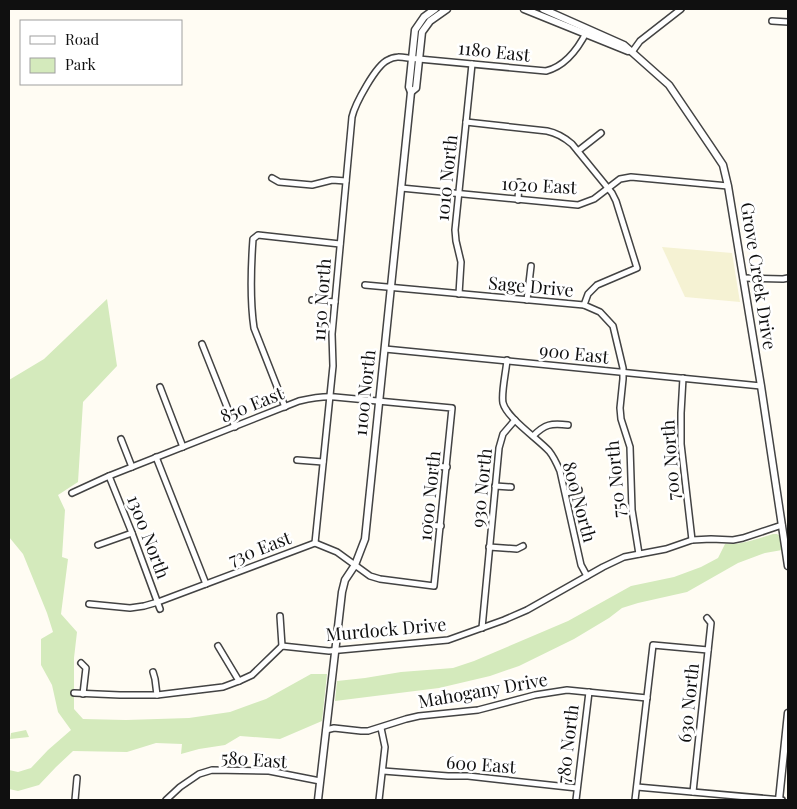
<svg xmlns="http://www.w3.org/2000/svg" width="797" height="809" font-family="'Playfair Display',serif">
  <rect width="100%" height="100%" fill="#fffcf3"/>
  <!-- farmland -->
  <path fill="#f5f2d3" d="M662,247L732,253L740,302L685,297Z"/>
  <!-- green -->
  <g fill="#d4eabc">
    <path d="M107,299L117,366L83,402L78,482L58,495L65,510L62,557L68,559L61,614L77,632L74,658V709L83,719L126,720L189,718L230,712L266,699L311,674H327L322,721L280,739L240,736L225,745L199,749L181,754L182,744L156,743L127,752L73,751L56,767L39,785L18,791L9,789V770L18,772L31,768L48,750L71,730L58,712L52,685L41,665V639L53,632L47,613L23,554L9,537V380L44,359Z"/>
    <path d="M773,534H777L780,536L782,550L765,553L738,563L687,592L638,603L622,608L609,618L574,639L519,666L490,676L439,688L335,701L337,681L365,678L401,672L453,668L474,661L568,621L631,586L674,577L701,567L718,558L725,544C742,545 756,539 773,534Z"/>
    <path d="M26,730L29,737L10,739L11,733Z"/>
  </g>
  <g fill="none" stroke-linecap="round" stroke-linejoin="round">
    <!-- minor casing -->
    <g stroke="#434343" stroke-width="8">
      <g id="minor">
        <path d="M772,21L788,22"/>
        <path d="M632,52L640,41L681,9"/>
        <path d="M466,122L547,131C557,133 565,138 572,144L612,193L616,201L637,268L597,285L588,294L584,305"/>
        <path d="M578,151L601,133"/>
        <path d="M272,178L279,182L312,185L332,180L346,181"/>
        <path d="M401,188L578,205L594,199L620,179L631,177L728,186"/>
        <path d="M518,200L519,182"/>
        <path d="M743,278L783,279L788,278"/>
        <path d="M365,285L584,305L600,312L613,326L623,368V379L620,408L621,419L630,447L632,510L639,554"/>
        <path d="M459,294L461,262L456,241L455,230L472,64"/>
        <path d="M312,300L335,302"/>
        <path d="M527,300L531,266"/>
        <path d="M202,344L235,427"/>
        <path d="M385,349L761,386"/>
        <path d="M507,360C506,372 501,393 503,403C507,418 538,439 549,451C554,457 557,464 560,471L581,565L587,576"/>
        <path d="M683,378L681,413V444L692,540"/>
        <path d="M160,387L183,447"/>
        <path d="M285,407L254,328C250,301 251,267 253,239L258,235L340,244"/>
        <path d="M533,436C545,424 551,423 568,425"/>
        <path d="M121,439L132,467"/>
        <path d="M156,457L206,584"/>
        <path d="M297,460L323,462"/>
        <path d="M432,466L447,467"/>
        <path d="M109,476L132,533L160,609"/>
        <path d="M495,486L511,487"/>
        <path d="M72,493L109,476L299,401C312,398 322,396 335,397L452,408L434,586L380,579L370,576L337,552L315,543L158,602L144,606L130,608L89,604"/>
        <path d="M566,493L579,490"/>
        <path d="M426,525L441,526"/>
        <path d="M315,543L333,366L332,334L352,117C355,104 376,65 388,60C394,56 401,57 408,58L546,71C566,66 578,49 587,31"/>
        <path d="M98,545L132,533"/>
        <path d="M489,547L517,549L523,546"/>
        <path d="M280,616L282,646"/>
        <path d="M482,628L499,448L503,434L515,420"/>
        <path d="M218,646L239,681"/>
        <path d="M81,663L86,668L83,694"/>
        <path d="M153,672L155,679L157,695"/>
        <path d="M74,693L120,695H157L223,687L239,681L252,675L282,646L329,651L448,640L504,620L527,610L603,567L624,557L666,549L692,540L711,539L733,540L743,538L782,525"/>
        <path d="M326,730L334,728L361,731H368L406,719L419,716L478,710L535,695L567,690L647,698"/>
        <path d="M383,771L448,776H468L577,788"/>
        <path d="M637,787L782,800"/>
        <path d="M693,792L711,623L707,618"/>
        <path d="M75,800L77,778"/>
        <path d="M166,800L180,787L199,774L212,770L269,771L320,781"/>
        <path d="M379,800L385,747L381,728"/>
        <path d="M576,800L589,692"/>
        <path d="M635,800L653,645L708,650"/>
      </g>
    </g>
    <!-- tertiary casing -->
    <g stroke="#434343" stroke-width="9">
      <g id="tertiary">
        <path d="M524,9L628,51"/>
        <path d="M543,9L624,45L669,85L711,147L723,165L728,186L761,386L788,566"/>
        <path d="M411,92L416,88L422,32L430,21L447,9"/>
        <path d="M318,800L342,592L345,580L355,565L365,539L411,92L409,87L415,30L424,17L435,9"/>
        <path d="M779,800L788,713"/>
      </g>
    </g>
    <!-- minor -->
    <use href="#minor" stroke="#fff" stroke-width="5"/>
    <!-- tertiary -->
    <use href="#tertiary" stroke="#fff" stroke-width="6"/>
  </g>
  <g text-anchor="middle" stroke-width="5" stroke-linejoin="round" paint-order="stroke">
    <!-- street labels -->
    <g font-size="18" fill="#101010" stroke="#fff">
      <text transform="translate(494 52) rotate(6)" y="6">1180 East</text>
      <text transform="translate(447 178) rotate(-84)" y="6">1010 North</text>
      <text transform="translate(539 186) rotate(3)" y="6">1020 East</text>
      <text transform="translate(758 276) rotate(81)" y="6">Grove Creek Drive</text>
      <text transform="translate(531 287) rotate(5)" y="6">Sage Drive</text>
      <text transform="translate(322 300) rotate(-86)" y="6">1150 North</text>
      <text transform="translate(574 354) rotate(6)" y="6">900 East</text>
      <text transform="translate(365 393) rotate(-84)" y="6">1100 North</text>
      <text transform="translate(252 405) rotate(-22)" y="6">850 East</text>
      <text transform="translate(671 460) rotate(-94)" y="6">700 North</text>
      <text transform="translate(616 479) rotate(-95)" y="6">750 North</text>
      <text transform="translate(482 488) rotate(-84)" y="6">930 North</text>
      <text transform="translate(430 496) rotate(-84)" y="6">1000 North</text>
      <text transform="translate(579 502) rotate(75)" y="6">800 North</text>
      <text transform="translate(148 537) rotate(69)" y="6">1300 North</text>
      <text transform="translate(260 549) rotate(-21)" y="6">730 East</text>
      <text transform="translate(386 630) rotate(-5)" y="6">Murdock Drive</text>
      <text transform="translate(483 691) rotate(-10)" y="6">Mahogany Drive</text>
      <text transform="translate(689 703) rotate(-84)" y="6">630 North</text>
      <text transform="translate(568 744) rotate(-83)" y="6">780 North</text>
      <text transform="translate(254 760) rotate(4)" y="6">580 East</text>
      <text transform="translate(481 765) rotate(4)" y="6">600 East</text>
    </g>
  </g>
  <!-- border -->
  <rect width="797" height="809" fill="none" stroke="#101010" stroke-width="20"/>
  <!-- legend -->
  <rect x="20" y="20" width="162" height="65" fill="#ffffff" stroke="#9f9f9f"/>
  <rect x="30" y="36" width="25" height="8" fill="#ffffff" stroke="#9f9f9f"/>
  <text x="65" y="45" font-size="15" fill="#101010">Road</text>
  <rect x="30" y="58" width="25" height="15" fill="#d4eabc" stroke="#9f9f9f"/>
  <text x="65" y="70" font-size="15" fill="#101010">Park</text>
</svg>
